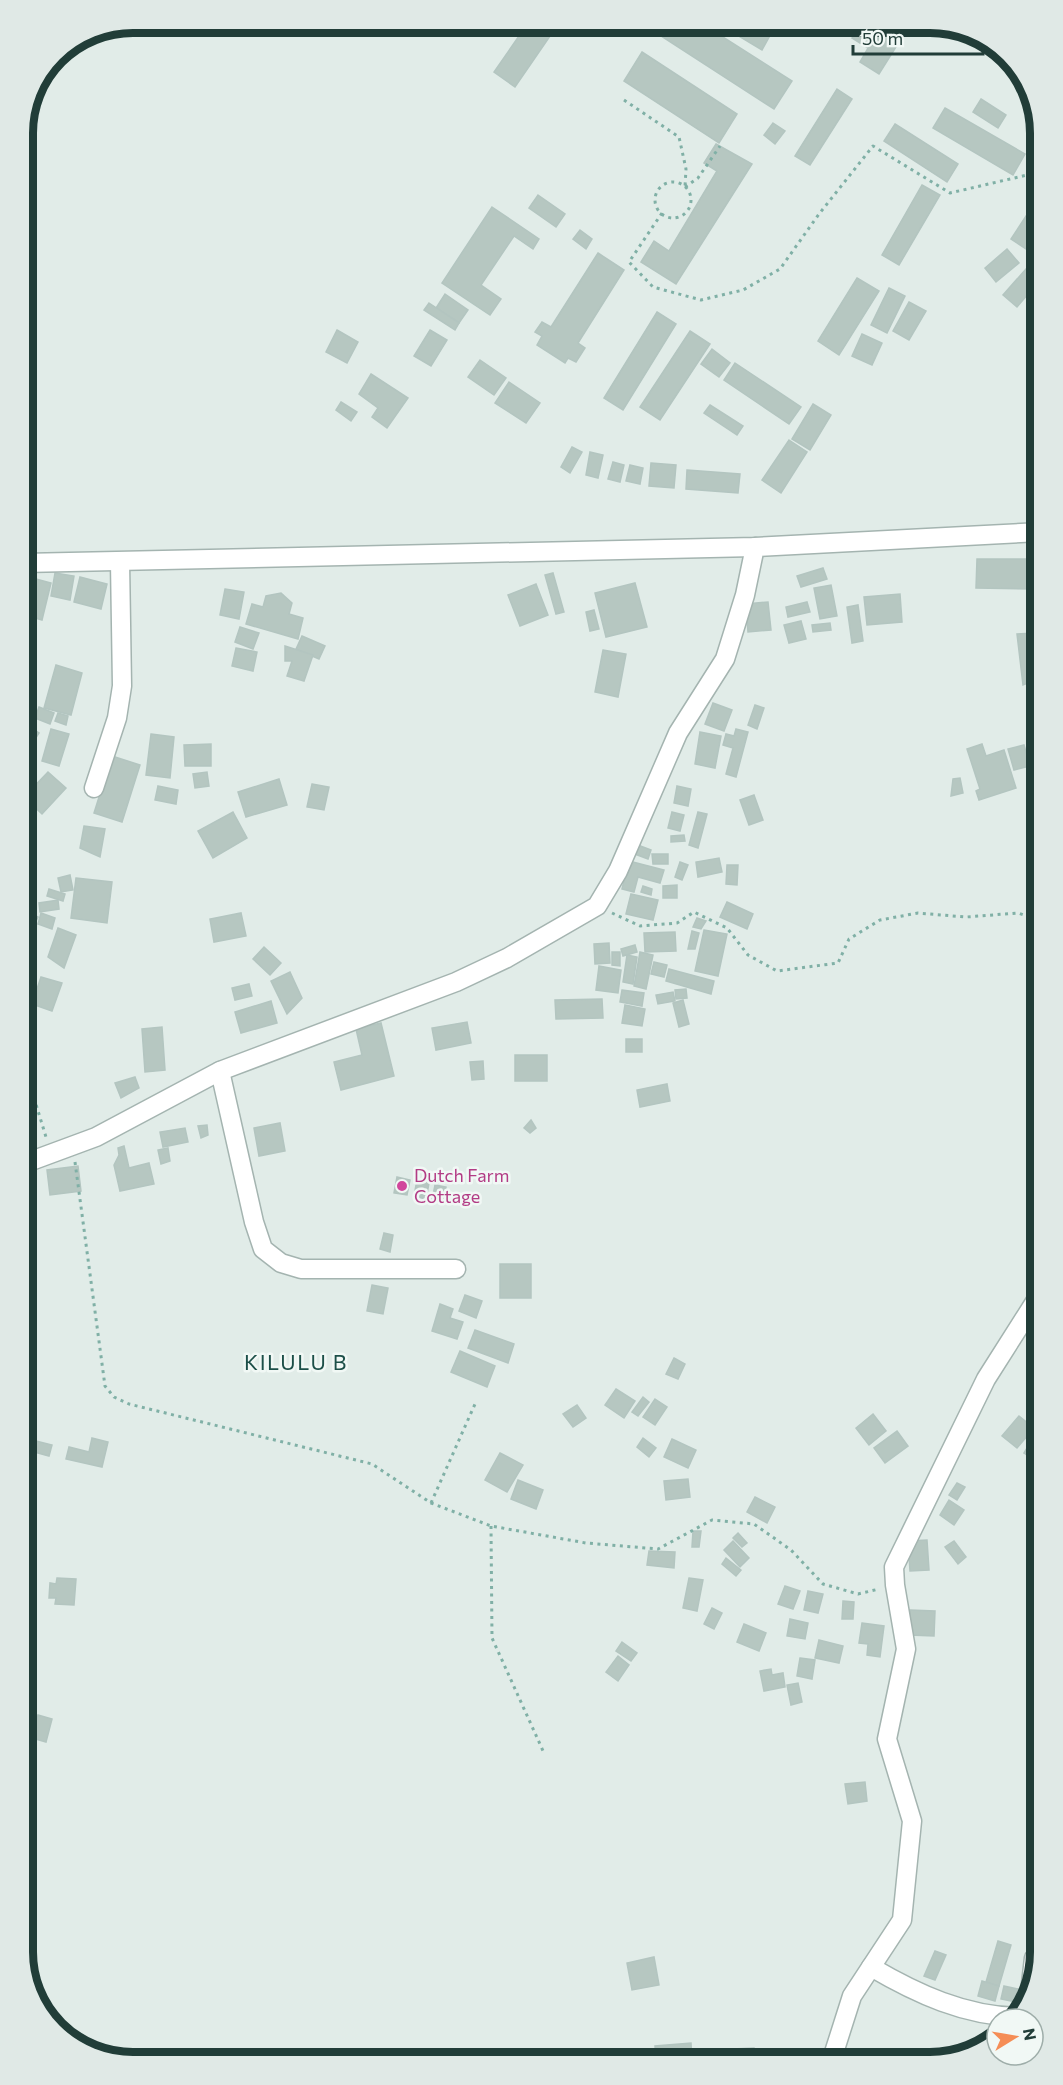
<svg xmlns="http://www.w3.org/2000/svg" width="1063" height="2085" font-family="Commissioner,sans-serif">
  <rect width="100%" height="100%" fill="#e1ece8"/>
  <!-- building -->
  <g fill="#b6c7c1" stroke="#b3c5c0" stroke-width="1.5">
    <path d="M528,23H559L515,87L494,72Z"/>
    <path d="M641,23H701L792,81L774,109Z"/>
    <path d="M744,23H760L773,30L762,50L737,35Z"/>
    <path d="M862,23H911L879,74L860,62L868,48L852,38Z"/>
    <path d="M642,52L737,114L719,143L624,81Z"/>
    <path d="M837,89L852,99L810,165L795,156Z"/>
    <path d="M981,99L1006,115L998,128L973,112Z"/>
    <path d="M945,108L1025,154L1013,175L933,128Z"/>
    <path d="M773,123L785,131L775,144L764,135Z"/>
    <path d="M895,124L958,164L947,182L884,141Z"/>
    <path d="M716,144L752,164L676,284L641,262L654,241L669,251L717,171L704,163Z"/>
    <path d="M922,185L940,195L899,265L882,255Z"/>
    <path d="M538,195L565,214L556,227L529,208Z"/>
    <path d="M492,207L539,239L533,249L514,236L481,285L501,299L490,315L442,283Z"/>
    <path d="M1026,216L1040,226V234L1029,251L1011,239Z"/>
    <path d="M580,230L592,239L586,249L573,239Z"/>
    <path d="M1007,249L1019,263L996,282L985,268Z"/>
    <path d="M598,253L624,270L578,343L585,348L576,362L568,358L565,363L537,345L542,336L535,332L542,322L551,327Z"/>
    <path d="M1033,261L1040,267V280L1017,307L1003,295Z"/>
    <path d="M857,278L879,291L839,355L818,341Z"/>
    <path d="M889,288L905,296L887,333L871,325Z"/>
    <path d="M445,294L468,310L459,323L436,308Z"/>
    <path d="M909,302L926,311L909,340L893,331Z"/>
    <path d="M429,303L459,323L455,330L424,310Z"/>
    <path d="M657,312L676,324L623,410L604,398Z"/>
    <path d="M337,330L358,342L347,363L326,352Z"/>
    <path d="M430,330L447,340L431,366L414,356Z"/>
    <path d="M690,331L710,344L660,420L640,407Z"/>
    <path d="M862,334L882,343L872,365L852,356Z"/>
    <path d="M712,349L730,363L719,377L701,364Z"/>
    <path d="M480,360L506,378L494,395L468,377Z"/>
    <path d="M735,363L801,407L789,424L724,380Z"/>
    <path d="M371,374L408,398L387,428L372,417L378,408L359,394Z"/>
    <path d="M509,382L540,403L526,423L495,403Z"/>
    <path d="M341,402L357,412L351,421L336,410Z"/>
    <path d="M813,404L831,415L810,450L792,439Z"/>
    <path d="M710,405L743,426L737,435L704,413Z"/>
    <path d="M789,440L807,452L781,493L762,480Z"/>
    <path d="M572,447L582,452L570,473L561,467Z"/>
    <path d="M590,452L603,455L598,478L586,475Z"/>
    <path d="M613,462L624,465L620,482L608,479Z"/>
    <path d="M651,463L676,465L674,488L649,486Z"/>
    <path d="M630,465L643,468L640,484L626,481Z"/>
    <path d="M687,470L740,474L738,493L686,489Z"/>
    <path d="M977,559H1034L1033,589L976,588Z"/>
    <path d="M823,568L827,579L801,587L797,576Z"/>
    <path d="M55,573L74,576L70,600L51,596Z"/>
    <path d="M553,573L564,612L556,614L545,575Z"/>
    <path d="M80,577L107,584L101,609L74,602Z"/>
    <path d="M36,579L51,583L42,620L25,615L27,604L23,603L26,583L35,586Z"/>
    <path d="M635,583L647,627L606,637L595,593Z"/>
    <path d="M536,584L548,615L520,626L508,595Z"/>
    <path d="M831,585L837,616L820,619L814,588Z"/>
    <path d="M225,589L244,592L239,619L220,615Z"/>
    <path d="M281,593L292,603L289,614L303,618L298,639L246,624L252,604L263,607L266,596Z"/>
    <path d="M900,594L902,622L867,625L864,597Z"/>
    <path d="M768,602L771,630L748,632L746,604Z"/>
    <path d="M807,602L810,612L788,617L786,607Z"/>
    <path d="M858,605L863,641L852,643L847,607Z"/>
    <path d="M594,610L599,629L590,631L586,612Z"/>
    <path d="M801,621L806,639L789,643L784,625Z"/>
    <path d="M830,623L831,630L813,632L812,625Z"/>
    <path d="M240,627L259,633L253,649L235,642Z"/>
    <path d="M1035,633L1038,679L1023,685L1017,634Z"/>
    <path d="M302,636L325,646L319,659L296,649Z"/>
    <path d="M285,646L313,655L304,681L287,676L292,661H285Z"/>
    <path d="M236,648L257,652L253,671L232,666Z"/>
    <path d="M603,650L626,654L618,697L595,692Z"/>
    <path d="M23,654L34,663L23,678Z"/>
    <path d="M56,665L82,673L71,715L44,708Z"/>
    <path d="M713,703L732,710L724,731L705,724Z"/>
    <path d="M755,705L764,708L757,729L748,725Z"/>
    <path d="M39,707L54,713L50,724L35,718Z"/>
    <path d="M58,713L68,716L66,725L55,721Z"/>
    <path d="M23,722L39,733L23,758Z"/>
    <path d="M51,729L69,734L59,766L42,761Z"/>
    <path d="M736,729L748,732L736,777L726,774L733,748L723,745L726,734L734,736Z"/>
    <path d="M700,732L721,736L715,768L695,764Z"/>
    <path d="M151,734L174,737L170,778L146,775Z"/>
    <path d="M211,744V766H185L184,745Z"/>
    <path d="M982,744L986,756L1004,750L1016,788L979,800L976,791L980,789L967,749Z"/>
    <path d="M1024,745L1030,766L1014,770L1008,749Z"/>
    <path d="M112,756L140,765L122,822L94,813Z"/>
    <path d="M23,763L32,767L23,790Z"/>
    <path d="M48,772L66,788L42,814L24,797Z"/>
    <path d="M207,772L209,786L195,788L193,774Z"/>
    <path d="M960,778L963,793L951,796L953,779Z"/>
    <path d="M279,779L287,805L246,817L238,792Z"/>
    <path d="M312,784L329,787L324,810L307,807Z"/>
    <path d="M158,786L178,790L176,804L155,800Z"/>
    <path d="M677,786L691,789L688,806L674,803Z"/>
    <path d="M754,795L763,820L749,825L740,800Z"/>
    <path d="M233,812L247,838L213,858L198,831Z"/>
    <path d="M672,812L684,815L680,831L668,828Z"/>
    <path d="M698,812L707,814L698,848L689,845Z"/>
    <path d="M84,826L105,829L100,857L80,848Z"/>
    <path d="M684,835L685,841L671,842V836Z"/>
    <path d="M635,844L651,850L648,859L632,853Z"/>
    <path d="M652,854H668V864H653Z"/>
    <path d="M719,858L722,872L698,877L696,862Z"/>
    <path d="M629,861L664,870L660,883L638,877L634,892L622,889Z"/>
    <path d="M680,862L688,865L682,880L675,877Z"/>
    <path d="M727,865H738L737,885L726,884Z"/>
    <path d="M70,875L73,890L61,892L58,878Z"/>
    <path d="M76,878L112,882L107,923L71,918Z"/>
    <path d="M677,885V898H663V886Z"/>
    <path d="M643,886L652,889L651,895L641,892Z"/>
    <path d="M49,889L65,894L63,901L47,896Z"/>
    <path d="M631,894L658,900L653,920L626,914Z"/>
    <path d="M58,900L59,909L40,912L39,903Z"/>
    <path d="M727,902L753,914L747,929L720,917Z"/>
    <path d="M23,909L38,917L27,939L23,937Z"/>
    <path d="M41,913L55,918L52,929L38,924Z"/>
    <path d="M241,913L246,936L214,942L210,919Z"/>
    <path d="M697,918L706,921L701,929L693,927Z"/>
    <path d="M58,928L76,935L64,968L48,957Z"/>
    <path d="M704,930L727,934L718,976L695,971Z"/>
    <path d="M692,931L699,933L695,949H688Z"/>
    <path d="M675,932L676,951L645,952L644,933Z"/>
    <path d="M609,943L610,963L595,964L594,944Z"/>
    <path d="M635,945L637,952L623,956L621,949Z"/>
    <path d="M264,947L281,963L270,975L253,959Z"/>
    <path d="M612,952H620V966L612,965Z"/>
    <path d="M640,952L653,955L646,989L634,986Z"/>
    <path d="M627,955L637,957L633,984L623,982Z"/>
    <path d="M654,962L667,965L664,977L651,974Z"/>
    <path d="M599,966L621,970L618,993L596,990Z"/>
    <path d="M669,969L714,981L711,994L666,981Z"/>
    <path d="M290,972L302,998L287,1014L271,981Z"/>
    <path d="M41,977L62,983L52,1011L32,1004Z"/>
    <path d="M249,984L252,996L235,1000L232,988Z"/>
    <path d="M686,989L687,998L676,999L675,990Z"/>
    <path d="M622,990L644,993L642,1006L620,1002Z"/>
    <path d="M673,992L675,1001L658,1004L656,995Z"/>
    <path d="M602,999L603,1018L556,1019L555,1000Z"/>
    <path d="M683,1000L689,1024L679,1027L673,1003Z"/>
    <path d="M271,1001L277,1023L241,1033L235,1012Z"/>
    <path d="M625,1005L645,1009L642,1026L622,1023Z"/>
    <path d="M467,1022L471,1043L436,1050L432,1028Z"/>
    <path d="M381,1023L394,1076L341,1090L334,1062L362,1055L356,1029Z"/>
    <path d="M162,1027L165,1070L145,1072L142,1029Z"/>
    <rect x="626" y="1039" width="16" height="13"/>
    <rect x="515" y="1055" width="32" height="26"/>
    <path d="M483,1061L484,1079L472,1080L470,1062Z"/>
    <path d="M135,1077L139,1088L121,1098L115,1083Z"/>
    <path d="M667,1084L670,1101L640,1107L637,1090Z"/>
    <path d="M1040,1113V1139L1028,1129Z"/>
    <path d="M531,1120L536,1128L530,1133L524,1128Z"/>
    <path d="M280,1123L285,1151L259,1156L254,1128Z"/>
    <path d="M207,1125L208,1135L201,1138L198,1126Z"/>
    <path d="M185,1128L188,1142L163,1147L160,1132Z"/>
    <path d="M124,1146L129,1168L149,1163L154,1184L120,1191L114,1165L119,1155L118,1148Z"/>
    <path d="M168,1148L170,1161L161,1164L158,1150Z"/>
    <path d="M78,1166L81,1191L50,1195L47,1170Z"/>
    <path d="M397,1177L410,1180L407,1195L394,1193Z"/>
    <path d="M417,1180L429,1183L426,1199L414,1196Z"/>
    <path d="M435,1185L446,1187L443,1202L432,1200Z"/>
    <path d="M33,1186L36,1211L23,1212V1187Z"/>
    <path d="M1040,1205V1232L1031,1228Z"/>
    <path d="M384,1233L393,1235L390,1252L380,1249Z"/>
    <rect x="500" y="1264" width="31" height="34"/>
    <path d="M372,1285L388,1288L383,1314L367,1311Z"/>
    <path d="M465,1295L482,1301L476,1318L459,1311Z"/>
    <path d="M440,1304L453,1309L450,1318L463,1322L457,1339L432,1331Z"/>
    <path d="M475,1330L514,1344L508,1363L468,1348Z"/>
    <path d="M460,1351L495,1366L487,1387L451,1372Z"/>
    <path d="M674,1358L685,1364L678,1379L666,1374Z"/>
    <path d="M616,1389L635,1401L624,1418L605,1405Z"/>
    <path d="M643,1397L649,1402L638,1416L632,1412Z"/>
    <path d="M655,1399L667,1407L655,1425L643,1417Z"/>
    <path d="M577,1405L586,1418L573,1427L563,1414Z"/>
    <path d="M873,1414L886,1431L869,1445L856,1428Z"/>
    <path d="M1019,1416L1034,1428L1017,1448L1002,1436Z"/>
    <path d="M23,1422L32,1425L28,1439L52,1445L49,1456L23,1449Z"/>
    <path d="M1040,1426V1447L1033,1459L1024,1453Z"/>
    <path d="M897,1431L908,1446L885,1463L874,1448Z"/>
    <path d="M92,1438L108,1442L102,1467L66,1459L69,1447L89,1452Z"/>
    <path d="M643,1438L656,1448L649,1457L637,1447Z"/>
    <path d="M672,1439L696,1450L688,1468L664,1457Z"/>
    <path d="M500,1453L523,1465L507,1492L485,1480Z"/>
    <path d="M688,1479L690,1497L666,1500L664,1481Z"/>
    <path d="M518,1480L543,1490L536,1509L511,1499Z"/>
    <path d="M957,1483L965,1487L957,1500L949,1495Z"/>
    <path d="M755,1497L775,1507L767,1523L747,1512Z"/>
    <path d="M949,1500L964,1510L954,1525L940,1515Z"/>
    <path d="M23,1503H26L28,1526H23Z"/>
    <path d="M693,1531H701L699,1547H692Z"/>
    <path d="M738,1533L747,1543L742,1547L733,1538Z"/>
    <path d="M927,1540L929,1570L910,1571L908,1541Z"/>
    <path d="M733,1541L749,1558L740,1567L724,1550Z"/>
    <path d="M954,1541L966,1557L958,1564L945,1547Z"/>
    <path d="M649,1551L675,1552L674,1568L647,1565Z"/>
    <path d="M726,1558L741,1570L736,1576L722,1564Z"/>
    <path d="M1040,1558V1573L1033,1567Z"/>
    <path d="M57,1578L76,1579L74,1605L55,1604L56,1598H49L50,1583L56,1584Z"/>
    <path d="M689,1578L703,1580L697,1611L683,1608Z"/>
    <path d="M785,1586L800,1591L793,1609L778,1604Z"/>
    <path d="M808,1591L823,1594L818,1613L804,1610Z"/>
    <path d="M843,1601L854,1602L853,1619H842Z"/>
    <path d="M712,1608L722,1613L714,1629L704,1624Z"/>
    <path d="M910,1610L935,1611L934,1636L909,1635Z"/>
    <path d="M790,1619L808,1623L805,1639L787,1636Z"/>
    <path d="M862,1623L884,1626L880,1657L867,1655L868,1644L859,1643Z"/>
    <path d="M744,1624L766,1633L759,1651L737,1642Z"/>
    <path d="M819,1640L843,1646L839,1663L815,1658Z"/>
    <path d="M622,1642L637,1653L631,1661L616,1651Z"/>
    <path d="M618,1656L629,1665L618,1681L606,1672Z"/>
    <path d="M800,1658L815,1660L812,1679L797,1676Z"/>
    <path d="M771,1669L772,1675L783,1673L785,1687L764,1691L760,1671Z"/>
    <path d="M798,1683L802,1702L791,1705L787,1685Z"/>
    <path d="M38,1715L52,1719L46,1742L32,1738Z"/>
    <path d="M23,1770L29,1772L24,1795H23Z"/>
    <path d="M865,1782L867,1801L848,1804L845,1784Z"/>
    <path d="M998,1941L1011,1945L999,1986L986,1982Z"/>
    <path d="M935,1951L946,1955L935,1980L924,1976Z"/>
    <path d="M654,1957L659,1985L632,1990L627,1963Z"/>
    <path d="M982,1981L999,1986L995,2001L978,1996Z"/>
    <path d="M1004,1986L1023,1990L1020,2003L1001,1999Z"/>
    <path d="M691,2043L692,2062H656L655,2046Z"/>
    <path d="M754,2048L755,2062H734L733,2049Z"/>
  </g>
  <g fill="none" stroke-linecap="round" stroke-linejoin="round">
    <!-- minor casing -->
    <g stroke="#a4b4b0" stroke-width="21">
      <g id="minor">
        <path d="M23,563L755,547L1040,532"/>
        <path d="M94,788L117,718L122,686L120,562"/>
        <path d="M220,1071L254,1222L263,1249L281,1263L301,1269H456"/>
        <path d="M23,1164L96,1137L220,1071L456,982L507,958L597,906L618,871L678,733L725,659L745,595L755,547"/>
        <path d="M871,1967C917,1994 965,2016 1018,2017"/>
        <path d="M1031,1984L1034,1958H1039"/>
        <path d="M831,2062L852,1996L902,1920L912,1821L887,1739L906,1649L895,1585L894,1567L986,1379L1040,1294"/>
      </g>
    </g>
    <!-- path -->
    <g stroke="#80b0a6" stroke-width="3" stroke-dasharray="3 4.5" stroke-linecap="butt">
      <path d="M624,100L679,137L686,169L685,187"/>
      <circle cx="673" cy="200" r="18"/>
      <path d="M685,187L698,178L720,146"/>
      <path d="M662,213L629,262L653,287L701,300L743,290L780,269L819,214L873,146L950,193L1040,172"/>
      <path d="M612,913L640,926L677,923L694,912L727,928L748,955L777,971L838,963L849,939L880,920L918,913L966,917L1018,913L1040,921"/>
      <path d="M23,1062L46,1137"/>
      <path d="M75,1162L105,1386L114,1397L129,1404L372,1464L431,1503L491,1526L586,1543L658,1549L712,1520L754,1524L791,1550L823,1584L858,1594L879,1589"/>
      <path d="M431,1503L475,1404"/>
      <path d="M491,1526L492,1638L544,1753"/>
    </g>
    <!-- minor -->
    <use href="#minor" stroke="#fff" stroke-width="18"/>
  </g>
  <!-- markers -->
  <circle fill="#d1479c" stroke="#f1f8f5" stroke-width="2" cx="402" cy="1186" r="6"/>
  <g text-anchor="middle" stroke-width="5" stroke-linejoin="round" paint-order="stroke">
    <!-- hotel labels -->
    <g font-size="18" fill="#b23c85" stroke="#f1f8f5" text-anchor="start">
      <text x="414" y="1182">Dutch Farm<tspan x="414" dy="21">Cottage</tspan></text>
    </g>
    <!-- quarter labels -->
    <g font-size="21" letter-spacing="1.5" fill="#1c4f48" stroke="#f1f8f5">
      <text x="296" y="1370">KILULU B</text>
    </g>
  </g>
  <!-- crop -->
  <path d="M0 0H1063V2085H0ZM133 33H930A100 100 0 0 1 1030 133V1952A100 100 0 0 1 930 2052H133A100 100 0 0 1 33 1952V133A100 100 0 0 1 133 33Z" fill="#e0e9e6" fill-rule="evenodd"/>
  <path fill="none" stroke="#213d38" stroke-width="8" d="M133 33H930A100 100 0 0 1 1030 133V1952A100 100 0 0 1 930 2052H133A100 100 0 0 1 33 1952V133A100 100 0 0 1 133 33Z"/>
  <!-- north arrow -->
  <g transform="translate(1015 2037) rotate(79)"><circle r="28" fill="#f1f8f5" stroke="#9eada9" stroke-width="1.5"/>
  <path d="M0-4.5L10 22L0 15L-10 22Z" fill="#f58d56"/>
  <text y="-9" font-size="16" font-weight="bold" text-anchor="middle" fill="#213d38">N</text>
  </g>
  <!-- scale -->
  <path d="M853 45v9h130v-9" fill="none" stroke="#213d38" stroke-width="3"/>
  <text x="862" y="45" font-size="18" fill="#213d38" stroke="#f1f8f5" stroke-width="4.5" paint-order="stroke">50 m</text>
</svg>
